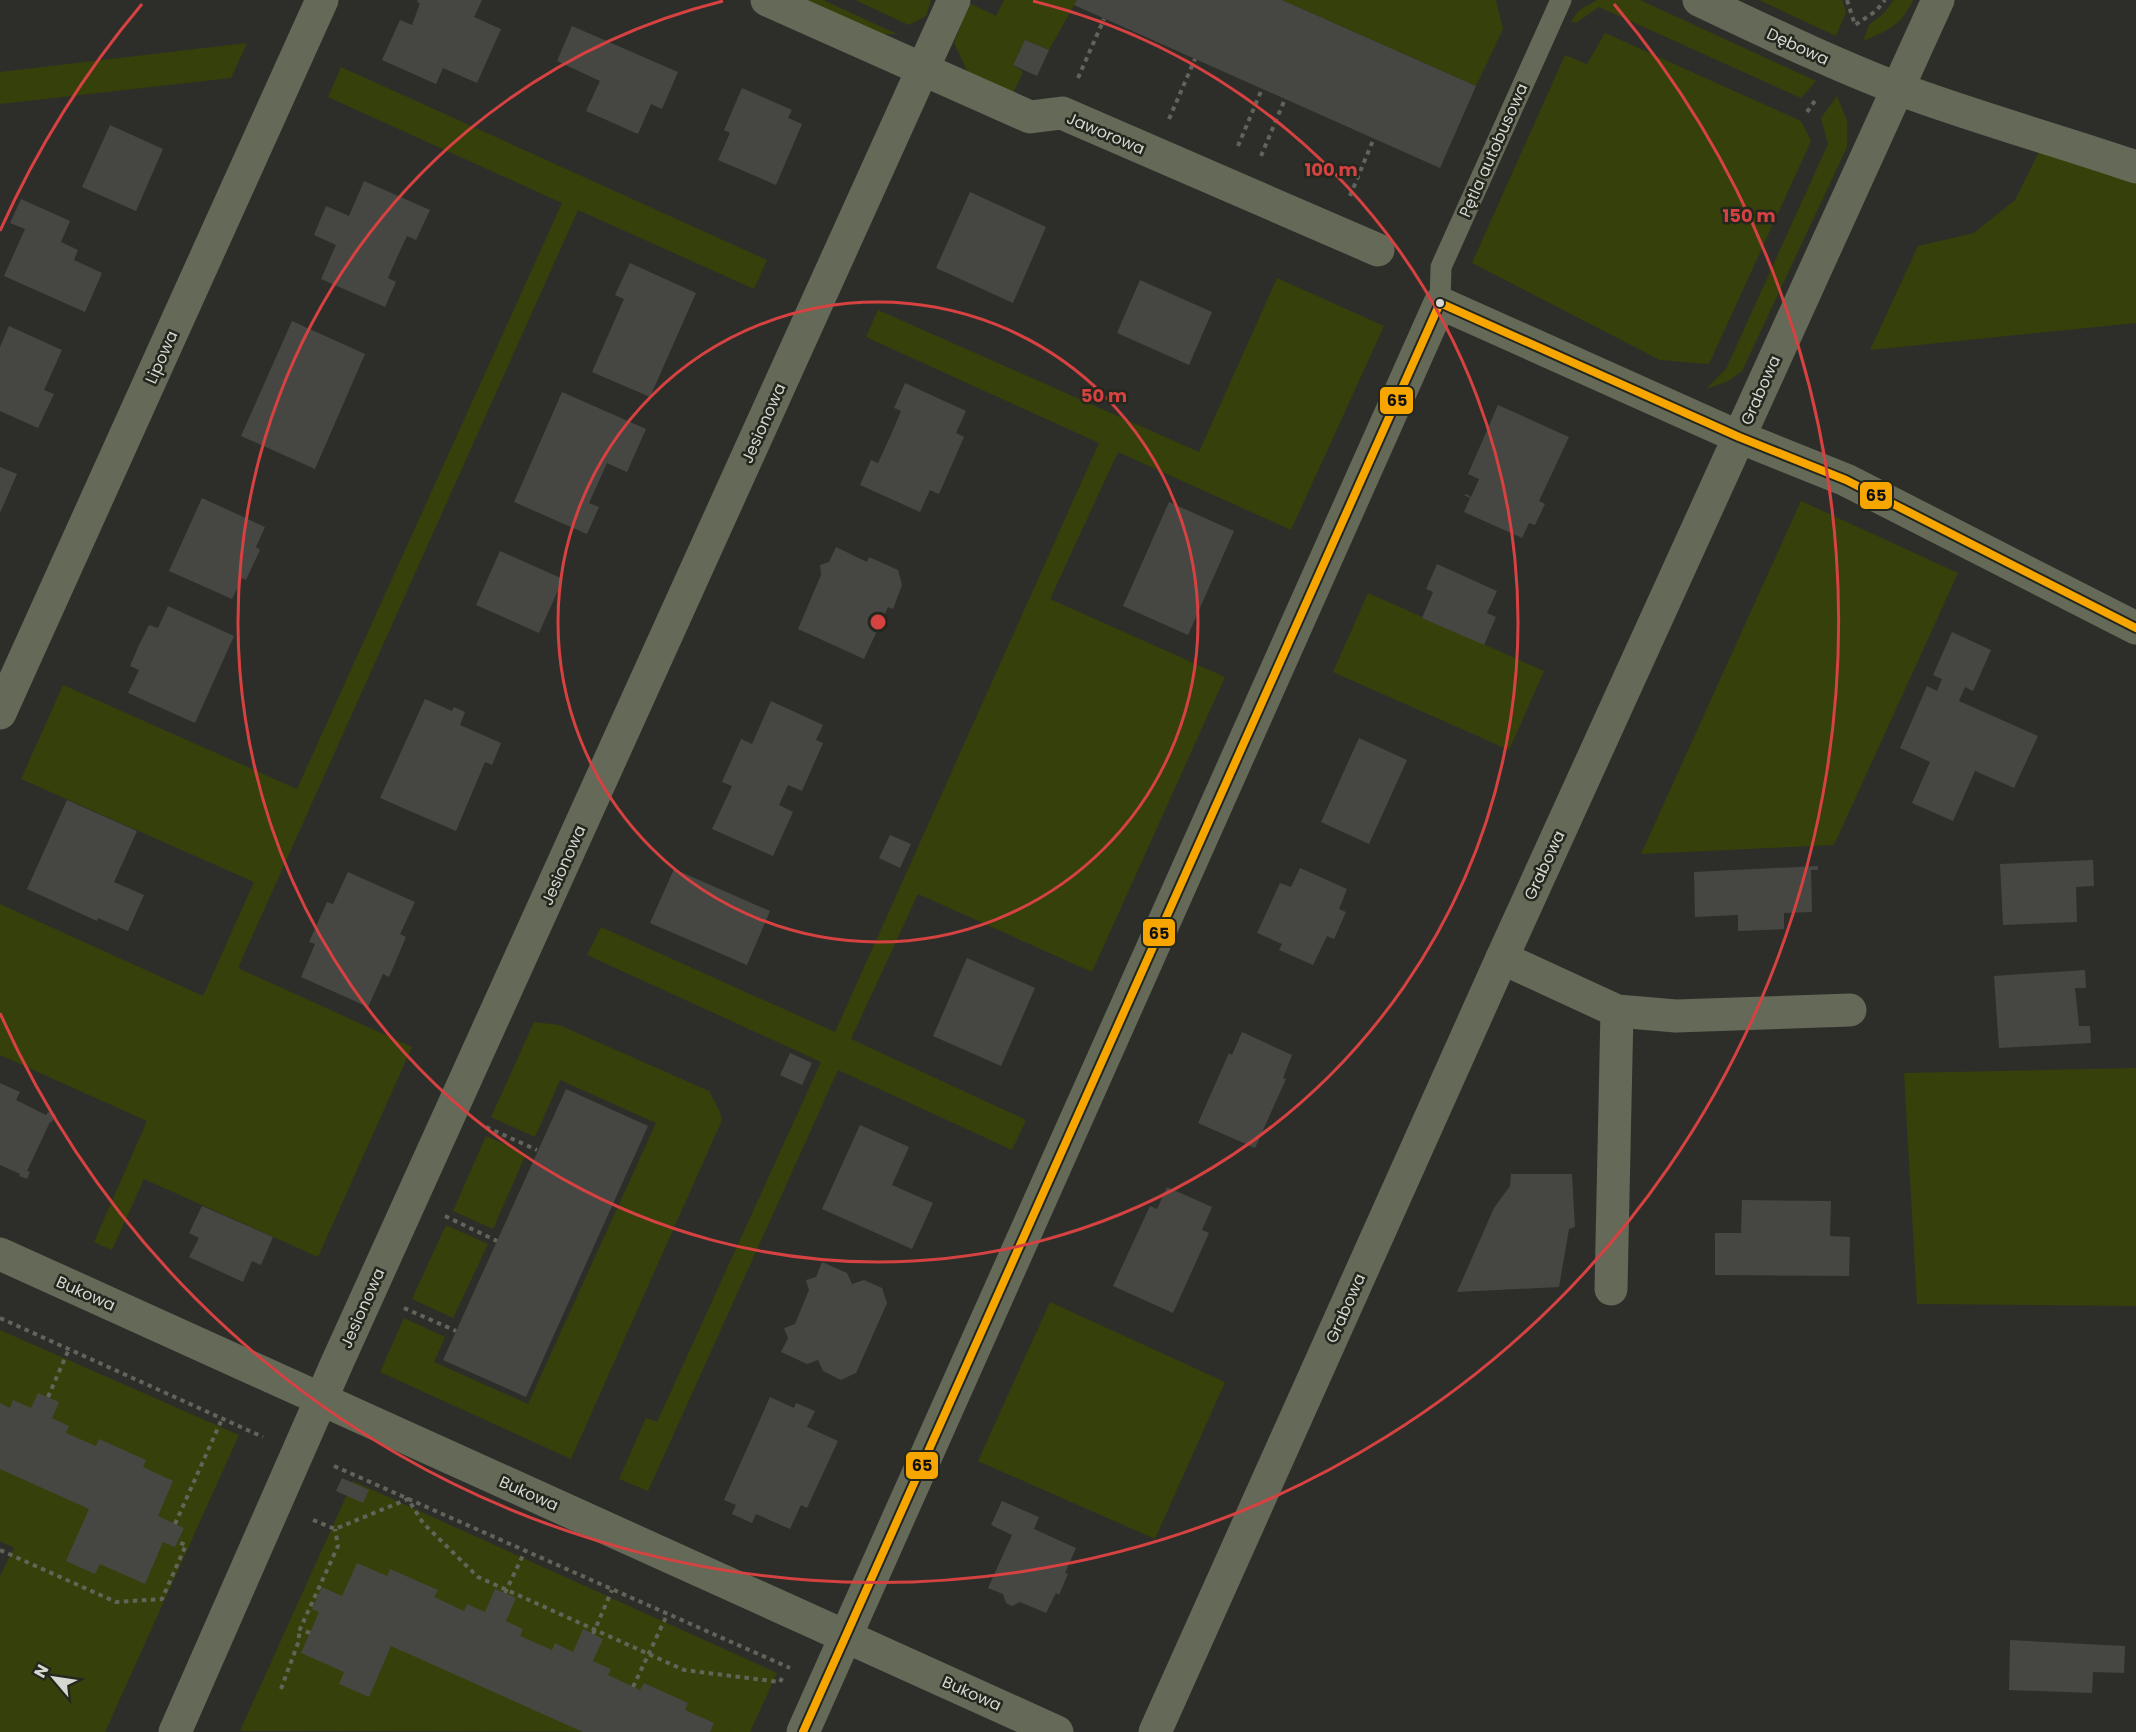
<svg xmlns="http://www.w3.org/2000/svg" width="2136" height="1732" font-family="Poppins,sans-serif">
  <rect width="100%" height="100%" fill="#2d2e29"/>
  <!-- green -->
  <g fill="#36400a">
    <path d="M794,0H823L897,34H869Z"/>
    <path d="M855,0H931L926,16L909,25Z"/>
    <path d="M1004,0H1077L1049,50L1025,40L1013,65L1023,72L1013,93L968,73L954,43L969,3L996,16Z"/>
    <path d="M1282,0H1496L1503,29L1476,86Z"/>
    <path d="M1597,0H1640L1816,81L1801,98L1599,7L1576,23L1571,22L1578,11Z"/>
    <path d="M1759,0H1842L1846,12L1836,36Z"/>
    <path d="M1894,0H1913C1901,26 1887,31 1863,41L1869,25L1883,14Z"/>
    <path d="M1605,33L1801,121L1811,141L1709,364L1660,360L1472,263L1565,55L1587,64Z"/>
    <path d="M247,43L231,78L0,104V72Z"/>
    <path d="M341,67L767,260L754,289L578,210L238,968L412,1047L318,1257L144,1179L112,1250L94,1242L147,1121L0,1055V904L203,996L254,882L21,779L63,685L297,789L562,203L328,97Z"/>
    <path d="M1837,96L1847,121V147L1742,371L1728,381L1706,389L1726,369L1828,144L1821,118Z"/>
    <path d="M2040,150L2136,180V323L1870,350L1918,246L1974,233L2015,200Z"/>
    <path d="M1277,278L1384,326L1291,530L1118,452L1050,599L1225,677L1092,972L918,894L851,1039L1026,1120L1012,1150L838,1070L648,1491L619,1479L646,1418L657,1422L821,1062L587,955L601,927L835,1032L1099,443L866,337L878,310L1199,452Z"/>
    <path d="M1801,501L1958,573L1834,845L1641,854Z"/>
    <path d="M1368,593L1544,671L1509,750L1333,672Z"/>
    <path d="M534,1022L559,1025L709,1091L719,1110L722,1120L571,1459L380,1372L404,1318L445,1337L434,1362L528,1404L656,1123L560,1080L535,1137L491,1117Z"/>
    <path d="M2136,1068V1306L1917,1304L1904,1073Z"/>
    <path d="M486,1136L526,1154L493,1229L453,1211Z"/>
    <path d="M446,1225L488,1244L453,1318L412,1299Z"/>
    <path d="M1050,1302L1225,1382L1155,1539L978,1461Z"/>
    <path d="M0,1330L239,1435L105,1732H0V1576L14,1548L0,1541Z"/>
    <path d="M353,1481L777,1673L750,1732L240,1731Z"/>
  </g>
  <!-- building -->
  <g fill="#464743">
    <path d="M418,0H482L474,17L501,29L477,83L443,68L436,84L382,60L400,20L412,25L420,3L417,2Z"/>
    <path d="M1077,0H1282L1476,86L1440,168L1074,5Z"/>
    <path d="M572,26L678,72L662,109L651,104L638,134L586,111L600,81L557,61Z"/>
    <path d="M1025,40L1049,50L1037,76L1013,65Z"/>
    <path d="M742,88L792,110L788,118L802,124L776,185L718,160L730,133L724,130Z"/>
    <path d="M110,125L163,149L136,211L82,187Z"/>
    <path d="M364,181L430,210L416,240L407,236L398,255L388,278L396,282L385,307L321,279L336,245L314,235L326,206L349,216Z"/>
    <path d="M970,192L1046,227L1013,303L936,268Z"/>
    <path d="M21,199L70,221L61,242L78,250L74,260L102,273L85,312L4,276L25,229L10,223Z"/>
    <path d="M630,263L696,293L650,397L592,372L624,299L615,295Z"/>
    <path d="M1140,280L1212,312L1189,365L1117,333Z"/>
    <path d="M292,321L365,354L315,469L241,436Z"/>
    <path d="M9,326L62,350L44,390L54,394L38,428L0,411V347Z"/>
    <path d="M905,383L966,411L956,433L964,437L939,494L930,490L920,512L860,485L871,460L878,463L890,437L901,411L894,408Z"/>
    <path d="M562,392L646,429L627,472L607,463L589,503L599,507L587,534L514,502Z"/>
    <path d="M1498,405L1569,437L1539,501L1545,504L1535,525L1529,523L1522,538L1464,512L1470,498L1464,495L1466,494L1471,497L1479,479L1468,474Z"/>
    <path d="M0,467L17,474L0,513Z"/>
    <path d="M202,498L265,527L256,547L260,550L246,580L242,578L232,599L169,571Z"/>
    <path d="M1169,502L1234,531L1188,635L1123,606Z"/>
    <path d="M836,547L867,562L869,557L898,570L902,585L893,609L888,607L864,659L798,629L821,575L820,565L829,562Z"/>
    <path d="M500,551L563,579L539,633L476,605Z"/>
    <path d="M1437,564L1497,591L1487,613L1496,617L1484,645L1422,618L1433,592L1426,589Z"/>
    <path d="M168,606L234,636L195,723L128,693L139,670L130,666L139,645L149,625L158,628Z"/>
    <path d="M1952,632L1991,650L1973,691L1965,687L1959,701L2038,736L2014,788L1975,771L1953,821L1912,803L1930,762L1900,748L1927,686L1937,691L1942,679L1933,675Z"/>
    <path d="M425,699L452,711L454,707L465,712L460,725L501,743L492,765L485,762L456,831L380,798Z"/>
    <path d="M771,701L823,725L816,740L823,743L802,791L788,785L779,805L793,812L773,856L712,829L732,786L722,782L741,739L752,744Z"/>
    <path d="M1359,738L1407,760L1369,844L1321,822Z"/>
    <path d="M67,800L137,831L114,882L144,895L128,931L98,918L97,921L27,889Z"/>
    <path d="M890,835L911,844L900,868L879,858Z"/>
    <path d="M2093,860L2094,886L2076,887L2077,922L2003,925L2000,864Z"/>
    <path d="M1818,866V870H1811L1812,912L1784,913V929L1738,931V915L1695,917L1694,872Z"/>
    <path d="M1300,868L1347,889L1339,909L1346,912L1334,939L1327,936L1313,965L1279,950L1282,944L1257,933L1280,883L1291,887Z"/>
    <path d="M674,869L770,911L747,965L650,923Z"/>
    <path d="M348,872L415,902L400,934L406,937L389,977L383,974L368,1007L301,977L315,944L309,942L327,902L333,904Z"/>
    <path d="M967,958L1035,988L1001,1066L933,1036Z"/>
    <path d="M2085,970L2086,988H2075L2079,1026H2090L2091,1043L1999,1048L1994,976Z"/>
    <path d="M1242,1032L1292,1055L1283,1078L1286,1079L1255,1148L1198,1123L1229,1053L1232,1055Z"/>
    <path d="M790,1053L812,1063L802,1085L780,1075Z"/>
    <path d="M0,1083L20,1092L16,1100L46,1115L48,1112L56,1115L51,1123L50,1122L27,1171L30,1172L27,1179L19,1176L20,1174L0,1165Z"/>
    <path d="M566,1089L648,1126L526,1397L443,1360Z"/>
    <path d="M860,1125L909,1147L892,1185L933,1203L912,1249L822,1209Z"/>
    <path d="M1511,1174H1572L1575,1227L1569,1229L1559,1287L1457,1292L1494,1208L1510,1186Z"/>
    <path d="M1167,1187L1212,1207L1202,1230L1209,1233L1173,1313L1113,1286L1150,1206L1157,1209Z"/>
    <path d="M1742,1200L1831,1201L1830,1236L1850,1237L1849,1276L1715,1275V1233H1741Z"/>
    <path d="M202,1206L273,1237L261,1265L252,1261L243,1282L189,1257L199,1238L189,1233Z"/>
    <path d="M822,1262L847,1273L852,1284L864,1280L882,1288L887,1303L856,1373L841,1380L823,1371L818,1360L807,1364L781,1352L788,1338L784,1328L795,1324L809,1290L806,1280L816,1277Z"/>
    <path d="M38,1393L59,1402L52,1418L69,1426L66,1433L96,1446L99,1439L146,1460L143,1467L173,1481L158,1516L184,1528L175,1547L163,1542L145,1584L100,1564L95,1574L66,1561L89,1509L0,1469V1403L10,1408L13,1400L31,1408Z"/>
    <path d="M770,1397L794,1408L796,1403L815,1411L807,1427L838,1441L807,1508L801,1505L790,1529L756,1514L752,1523L732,1514L736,1505L724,1500Z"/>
    <path d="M342,1478L369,1490L363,1503L336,1491Z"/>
    <path d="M1002,1501L1039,1517L1034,1529L1076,1548L1065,1573L1068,1574L1059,1595L1056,1593L1046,1613L1020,1602L1012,1606L1006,1603L1003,1594L988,1588L1012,1535L991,1525Z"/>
    <path d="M357,1563L387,1576L390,1569L438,1590L434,1597L464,1611L467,1604L485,1612L495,1589L505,1593L516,1598L506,1621L523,1629L520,1636L552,1650L555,1643L573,1652L583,1629L603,1639L593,1661L611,1669L608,1675L640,1690L644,1683L688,1703L685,1710L714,1723L710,1732H583L391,1646L369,1697L339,1684L344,1672L301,1653L319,1612L312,1609L322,1587L342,1596Z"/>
    <path d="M2010,1640L2125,1646L2124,1673L2093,1672L2092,1693L2009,1690Z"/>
  </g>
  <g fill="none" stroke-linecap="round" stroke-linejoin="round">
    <!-- path -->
    <g stroke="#616459" stroke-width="4" stroke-dasharray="4.5 4.5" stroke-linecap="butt">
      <path d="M1847,0L1855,25L1876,11L1885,0"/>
      <path d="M1078,78L1104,19"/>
      <path d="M1807,112L1817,98"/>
      <path d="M1169,119L1195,59"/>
      <path d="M1238,146L1262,89"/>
      <path d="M1261,156L1285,99"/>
      <path d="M1350,196L1374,138"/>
      <path d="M486,1127L537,1150"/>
      <path d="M445,1216L497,1241"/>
      <path d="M404,1308L456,1331"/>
      <path d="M0,1318L263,1437"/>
      <path d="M48,1397L69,1349"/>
      <path d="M334,1466L790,1668"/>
      <path d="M313,1520L335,1529L408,1499L423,1523L478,1577L684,1670L780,1682L782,1678"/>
      <path d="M175,1524L222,1419"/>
      <path d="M0,1550L116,1602L162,1599L186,1545L178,1542"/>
      <path d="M505,1593L525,1551"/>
      <path d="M310,1633L300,1629L338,1546L335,1529"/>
      <path d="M593,1634L612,1590"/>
      <path d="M633,1687L667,1615"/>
      <path d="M281,1689L298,1643L300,1629"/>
    </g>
    <!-- lane -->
    <path stroke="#646958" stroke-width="21" d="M1440,303L1441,267L1561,0"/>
    <!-- street -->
    <g stroke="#646958" stroke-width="33">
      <path d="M767,0L1030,117L1062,113L1378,250"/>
      <path d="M1699,0C1765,31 1831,63 1899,89C1977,118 2057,140 2136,167"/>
      <path d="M0,713L322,0"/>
      <path d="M1502,958L1617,1011L1676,1016L1850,1010"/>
      <path d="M0,1254L1057,1732"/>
      <path d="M1611,1289L1617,1011"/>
      <path d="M175,1732L337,1363L954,0"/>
      <path d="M803,1732L1440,303L1739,437L1846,480L2136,628"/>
      <path d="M1155,1732L1502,958L1938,0"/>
    </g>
    <!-- bus-1 casing -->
    <g stroke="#24271d" stroke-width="12">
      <path id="bus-1" d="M803,1732L1440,303L1739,437L1846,480L2136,628"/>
    </g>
    <!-- bus-1 -->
    <use href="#bus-1" stroke="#f7a600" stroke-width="8"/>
  </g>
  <!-- distance rings -->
  <g fill="none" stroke="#d64241" stroke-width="3">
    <circle cx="878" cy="622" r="320"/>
    <path d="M1033 1A640 640 0 1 1 723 1"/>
    <path d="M0 231A961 961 0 0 1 142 4M1614 4A961 961 0 1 1 0 1013"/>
  </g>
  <!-- markers -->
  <circle fill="#d5d7d0" stroke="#24271d" stroke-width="2" cx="1440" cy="303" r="5"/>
  <g text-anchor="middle" stroke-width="5" stroke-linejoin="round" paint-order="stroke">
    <!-- street labels -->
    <g font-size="16" fill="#d5d7d0" stroke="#24271d">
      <text transform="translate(1798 46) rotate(25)" y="6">Dębowa</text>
      <text transform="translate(1106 133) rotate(23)" y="6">Jaworowa</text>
      <text transform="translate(1493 150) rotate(-66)" y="6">Pętla autobusowa</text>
      <text transform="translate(161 357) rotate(-66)" y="6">Lipowa</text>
      <text transform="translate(1760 390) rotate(-66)" y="6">Grabowa</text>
      <text transform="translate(763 423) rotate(-66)" y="6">Jesionowa</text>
      <text transform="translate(563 865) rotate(-66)" y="6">Jesionowa</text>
      <text transform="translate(1544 865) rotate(-65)" y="6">Grabowa</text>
      <text transform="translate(86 1293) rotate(24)" y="6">Bukowa</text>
      <text transform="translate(362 1308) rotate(-66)" y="6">Jesionowa</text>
      <text transform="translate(1345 1308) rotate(-66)" y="6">Grabowa</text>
      <text transform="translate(529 1493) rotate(24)" y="6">Bukowa</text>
      <text transform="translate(972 1693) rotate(24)" y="6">Bukowa</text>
    </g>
  </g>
  <circle cx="878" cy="622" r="9" fill="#d64241" stroke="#24271d" stroke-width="3"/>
  <g font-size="18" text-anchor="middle" font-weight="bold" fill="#d64241" stroke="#24271d" stroke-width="5" stroke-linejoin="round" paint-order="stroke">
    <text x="1331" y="176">100 m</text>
    <text x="1749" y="222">150 m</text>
    <text x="1104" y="402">50 m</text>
  </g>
  <g stroke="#24271d" stroke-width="2">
    <rect x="1379" y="386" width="35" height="29" rx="6" fill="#f7a600"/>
    <rect x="1859" y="481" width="34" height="29" rx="6" fill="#f7a600"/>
    <rect x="1142" y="918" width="34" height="29" rx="6" fill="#f7a600"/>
    <rect x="905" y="1451" width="34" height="29" rx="6" fill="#f7a600"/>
  </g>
  <g font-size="16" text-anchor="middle" font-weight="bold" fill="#111">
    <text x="1397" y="406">65</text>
    <text x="1876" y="501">65</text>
    <text x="1159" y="939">65</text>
    <text x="922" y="1471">65</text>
  </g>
  <!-- north arrow -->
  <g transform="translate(54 1678) rotate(299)" stroke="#24271d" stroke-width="4.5" paint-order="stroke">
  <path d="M0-4.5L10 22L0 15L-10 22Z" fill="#d5d7d0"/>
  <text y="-9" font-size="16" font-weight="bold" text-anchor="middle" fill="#d5d7d0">N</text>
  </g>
</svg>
